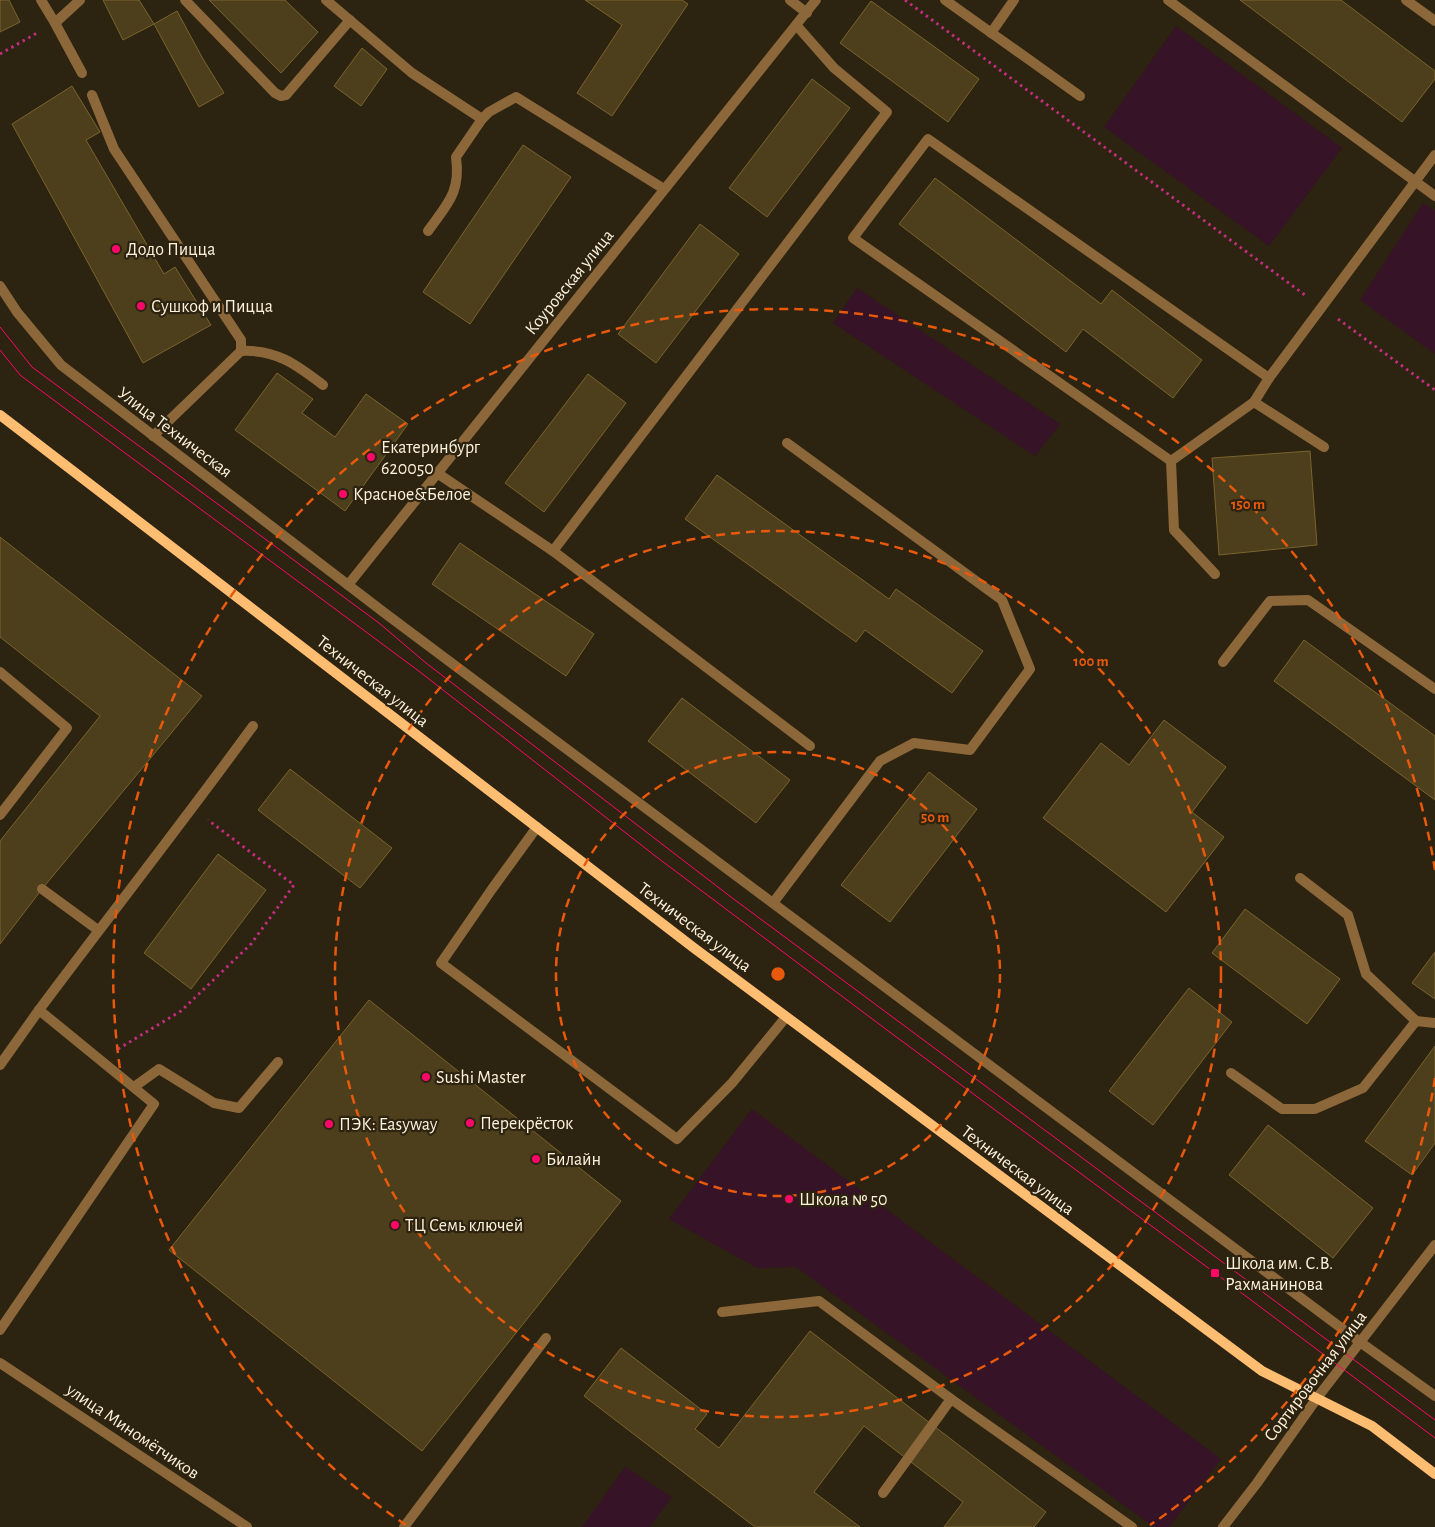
<svg xmlns="http://www.w3.org/2000/svg" width="1435" height="1527" font-family="'Alegreya Sans',sans-serif">
  <rect width="100%" height="100%" fill="#2c2310"/>
  <!-- green -->
  <g fill="#361326">
    <path d="M1176,26L1342,148L1269,246L1104,127Z"/>
    <path d="M1423,203L1435,211V354L1360,300Z"/>
    <path d="M857,288L1060,424L1035,456L833,323Z"/>
    <path d="M752,1109L1221,1459L1169,1527H1154L796,1267L757,1268L669,1219Z"/>
    <path d="M625,1467L672,1497L650,1527H582Z"/>
  </g>
  <!-- building -->
  <g fill="#4e3f1c" stroke="#7a642d">
    <path d="M0,0H9L20,22L0,32Z"/>
    <path d="M103,0H139L154,24L123,40Z"/>
    <path d="M209,0H285L318,32L281,73Z"/>
    <path d="M585,0H682L688,4L612,116L577,93L622,25Z"/>
    <path d="M1240,0H1341L1435,71V79L1402,122Z"/>
    <path d="M871,1L979,79L948,122L840,43Z"/>
    <path d="M177,11L203,59L224,93L199,107L154,24Z"/>
    <path d="M362,48L387,69L361,106L334,86Z"/>
    <path d="M812,79L850,108L767,217L729,188Z"/>
    <path d="M72,86L100,132L86,140L164,274L175,267L211,325L143,363L12,124Z"/>
    <path d="M523,145L571,177L470,324L423,292Z"/>
    <path d="M935,178L1101,304L1112,290L1202,360L1173,398L1083,329L1066,352L899,224Z"/>
    <path d="M700,224L739,254L656,363L618,334Z"/>
    <path d="M277,373L313,399L302,413L335,437L366,394L408,424L345,511L235,430Z"/>
    <path d="M588,374L626,403L544,512L505,483Z"/>
    <path d="M1310,451L1317,545L1219,555L1212,458Z"/>
    <path d="M717,475L889,599L896,589L983,651L952,693L865,630L856,642L685,519Z"/>
    <path d="M0,537L202,696L42,889L0,944V841L100,716L0,637Z"/>
    <path d="M460,543L594,634L566,676L432,584Z"/>
    <path d="M1304,640L1435,736V800L1274,681Z"/>
    <path d="M682,698L790,780L756,823L648,741Z"/>
    <path d="M1164,720L1226,767L1192,812L1224,837L1166,912L1043,818L1101,743L1129,765Z"/>
    <path d="M290,769L392,848L360,888L258,810Z"/>
    <path d="M929,772L977,809L890,922L841,885Z"/>
    <path d="M218,854L266,890L191,989L144,953Z"/>
    <path d="M1245,909L1340,979L1307,1024L1212,953Z"/>
    <path d="M1435,952V999L1412,983Z"/>
    <path d="M1189,988L1232,1022L1153,1125L1109,1091Z"/>
    <path d="M369,1000L621,1201L422,1451L169,1250Z"/>
    <path d="M1435,1046V1143L1412,1175L1365,1141Z"/>
    <path d="M1268,1125L1373,1208L1333,1258L1229,1175Z"/>
    <path d="M810,1331L1046,1512L1034,1527H944L963,1502L864,1426L814,1492L860,1527H755L584,1396L621,1348L707,1414L695,1429L719,1448Z"/>
  </g>
  <g fill="none" stroke-linecap="round" stroke-linejoin="round">
    <!-- path -->
    <g stroke="#c22d7f" stroke-width="3" stroke-dasharray="2.5 4" stroke-linecap="butt">
      <path d="M905,0L1305,295"/>
      <path d="M0,54L37,33"/>
      <path d="M1338,319L1435,390"/>
      <path d="M118,1049L181,1011L251,944L294,885L208,820"/>
    </g>
    <!-- service -->
    <g stroke="#8c673a" stroke-width="10">
      <path d="M41,0L55,23L80,0"/>
      <path d="M185,0L275,93L281,96L286,95L350,20"/>
      <path d="M326,0L412,73L482,119L489,112L516,97L664,189"/>
      <path d="M945,0L1080,96"/>
      <path d="M1168,0L1435,196"/>
      <path d="M55,23L82,73"/>
      <path d="M991,33L1014,0"/>
      <path d="M92,95L114,149L241,340V351L153,436"/>
      <path d="M428,231C447,204 461,193 456,157L482,119"/>
      <path d="M241,351C276,349 297,365 323,385"/>
      <path d="M1254,402L1324,447"/>
      <path d="M1171,461L853,238L928,139L1269,378"/>
      <path d="M437,473L553,551L810,746"/>
      <path d="M553,551L887,112L834,68L797,26"/>
      <path d="M1215,574L1174,530L1171,461L1254,402L1269,378L1435,155"/>
      <path d="M1223,662L1270,601L1308,600L1435,689"/>
      <path d="M0,672L67,728L0,815"/>
      <path d="M537,827L492,889L441,963L677,1139L732,1083L786,1017"/>
      <path d="M1300,878L1348,915L1366,974L1416,1021"/>
      <path d="M42,889L98,930"/>
      <path d="M773,903L880,761L914,743L970,750L1030,669L1002,600L787,443"/>
      <path d="M39,1010C110,915 183,822 253,726"/>
      <path d="M0,1065L39,1010L154,1104L0,1330"/>
      <path d="M1231,1073L1282,1109H1315L1363,1088L1416,1021L1435,1023"/>
      <path d="M134,1087L159,1069L214,1103L239,1108L278,1062"/>
      <path d="M722,1312L819,1301L951,1399"/>
      <path d="M883,1493L951,1399L1132,1527"/>
      <path d="M404,1527L546,1338"/>
    </g>
    <!-- minor -->
    <g stroke="#8c673a" stroke-width="10">
      <path d="M790,0L807,13"/>
      <path d="M1406,0L1435,21"/>
      <path d="M0,286L17,312L61,365L386,614L1360,1342L1435,1396"/>
      <path d="M348,585L816,0"/>
      <path d="M1223,1527L1257,1483L1317,1398L1435,1245"/>
    </g>
    <!-- tertiary -->
    <path stroke="#8c673a" stroke-width="10" d="M0,1363L247,1527"/>
    <!-- secondary -->
    <path stroke="#ffbd72" stroke-width="10" d="M0,415L694,948L1262,1371L1372,1426L1435,1474"/>
    <!-- tram -->
    <g stroke="#ff0768" stroke-width="1">
      <path d="M0,327L32,367L379,623L426,663L731,897L1435,1420"/>
      <path d="M0,350L20,375L420,672L654,855L887,1030L1215,1273L1435,1438"/>
    </g>
  </g>
  <!-- distance rings -->
  <g fill="none" stroke="#e8590c" stroke-width="2.5" stroke-dasharray="9 6">
    <circle cx="778" cy="974" r="222"/>
    <circle cx="778" cy="974" r="443"/>
    <path d="M1435 1078A665 665 0 0 1 1150 1525M406 1525A665 665 0 1 1 1435 870"/>
  </g>
  <!-- markers -->
  <g fill="#ff0768" stroke="#2c2310" stroke-width="2">
    <circle cx="116" cy="249" r="5"/>
    <circle cx="141" cy="306" r="5"/>
    <circle cx="371" cy="457" r="5"/>
    <circle cx="343" cy="494" r="5"/>
    <circle cx="426" cy="1077" r="5"/>
    <circle cx="470" cy="1123" r="5"/>
    <circle cx="329" cy="1124" r="5"/>
    <circle cx="536" cy="1159" r="5"/>
    <circle cx="789" cy="1199" r="5"/>
    <circle cx="395" cy="1225" r="5"/>
    <rect x="1210" y="1268" width="10" height="10" rx="2.5"/>
  </g>
  <g text-anchor="middle" stroke-width="4.5" stroke-linejoin="round" paint-order="stroke">
    <!-- poi labels -->
    <g font-size="18" fill="#fff2db" stroke="#2c2310" text-anchor="start">
      <text x="126" y="255">Додо Пицца</text>
      <text x="151" y="312">Сушкоф и Пицца</text>
      <text x="381" y="453">Екатеринбург<tspan x="381" dy="21">620050</tspan></text>
      <text x="353" y="500">Красное&amp;Белое</text>
      <text x="436" y="1083">Sushi Master</text>
      <text x="480" y="1129">Перекрёсток</text>
      <text x="339" y="1130">ПЭК: Easyway</text>
      <text x="546" y="1165">Билайн</text>
      <text x="799" y="1205">Школа № 50</text>
      <text x="405" y="1231">ТЦ Семь ключей</text>
      <text x="1225" y="1269">Школа им. С.В.<tspan x="1225" dy="21">Рахманинова</tspan></text>
    </g>
    <!-- street labels -->
    <g font-size="18" fill="#fff2db" stroke="#2c2310">
      <text transform="translate(569 282) rotate(-51)" y="6">Коуровская улица</text>
      <text transform="translate(175 432) rotate(37)" y="6">Улица Техническая</text>
      <text transform="translate(373 681) rotate(38)" y="6">Техническая улица</text>
      <text transform="translate(695 927) rotate(37)" y="6">Техническая улица</text>
      <text transform="translate(1018 1170) rotate(37)" y="6">Техническая улица</text>
      <text transform="translate(1315 1376) rotate(-53)" y="6">Сортировочная улица</text>
      <text transform="translate(133 1431) rotate(34)" y="6">улица Миномётчиков</text>
    </g>
  </g>
  <circle cx="778" cy="974" r="8" fill="#e8590c" stroke="#2c2310" stroke-width="2.5"/>
  <g font-size="15" text-anchor="middle" font-weight="bold" fill="#e8590c" stroke="#2c2310" stroke-width="4.5" stroke-linejoin="round" paint-order="stroke">
    <text x="1248" y="509">150 m</text>
    <text x="1091" y="666">100 m</text>
    <text x="935" y="822">50 m</text>
  </g>
</svg>
